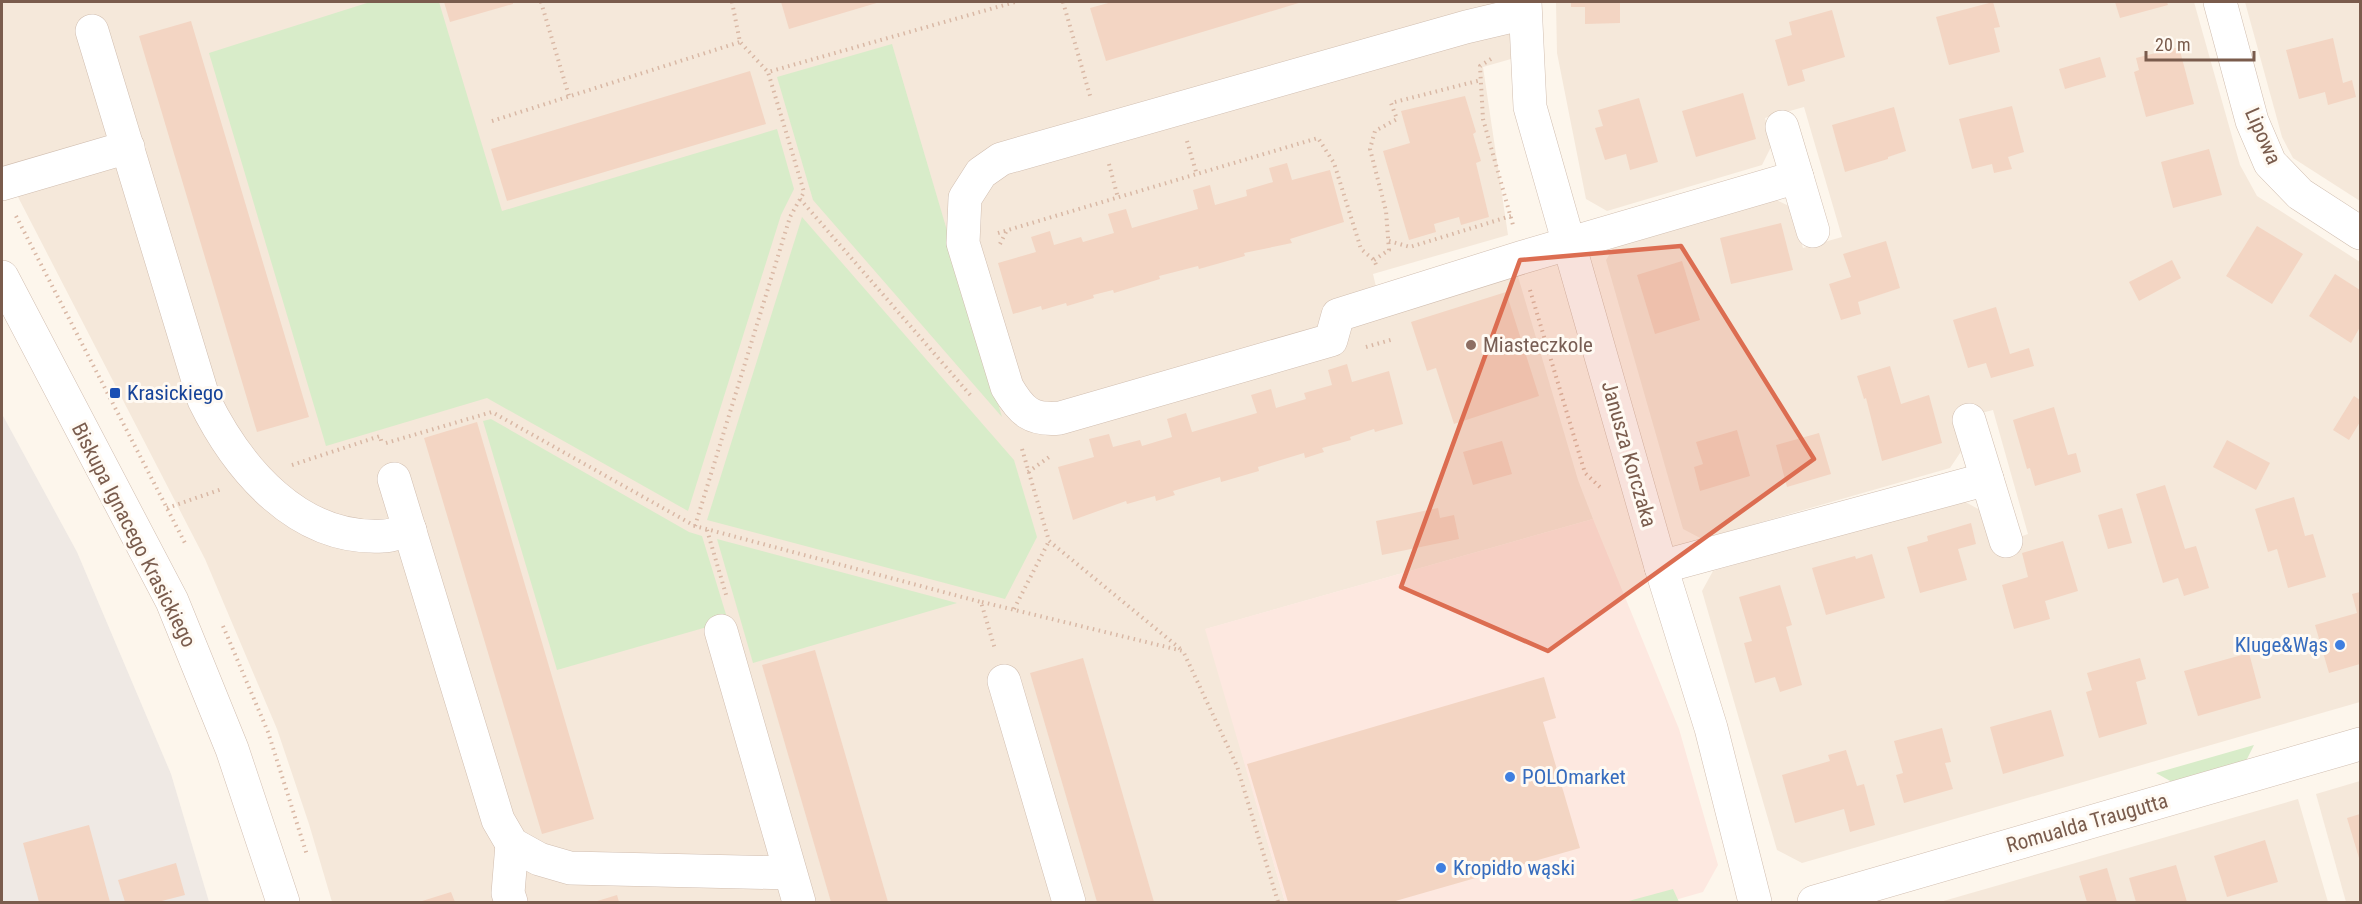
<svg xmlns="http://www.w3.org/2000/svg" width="2362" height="904" font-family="'Roboto Condensed',sans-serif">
  <rect width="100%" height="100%" fill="#fdf6ec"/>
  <!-- residential -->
  <g fill="#f5e8da">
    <path d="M2,2H1510L1511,59L1483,67L1508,235L1373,274L1382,312L1517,273L1578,480L1593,519L1206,629L1285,902H332L309,824L277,729L205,559L2,166Z"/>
    <path d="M1556,2H2194L2240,165L2257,196L2360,262V702L1802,863L1777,850L1702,591L1713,571L1960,499L1980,510L1991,547L2028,534L1993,410L1954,420L1962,450L1950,468L1702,539L1683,529L1606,260L1617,242L1770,197L1791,207L1803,248L1842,237L1804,107L1765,118L1772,145L1762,165L1607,211L1586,199L1557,53Z"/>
    <path d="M2245,2H2360V201L2293,158L2282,137Z"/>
    <path d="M2360,781V902H2346L2316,794Z"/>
    <path d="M2298,799L2328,902H1940Z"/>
  </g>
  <!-- commercial -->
  <path fill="#fde8e0" d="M1593,519L1679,729L1718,865L1703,892L1668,902H1285L1205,629Z"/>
  <!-- industrial -->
  <path fill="#efe9e4" d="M2,414L77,552L171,774L209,902H2Z"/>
  <!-- green -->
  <g fill="#d8ecc9">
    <path d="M370,2H439L502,211L777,129L794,189L781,215L688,511L487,398L326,446L209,53Z"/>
    <path d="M892,44L1002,417L813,200L777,77Z"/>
    <path d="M802,217L1014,460L1037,537L1005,599L707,520Z"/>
    <path d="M491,419L689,532L702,536L728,621L557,670L483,421Z"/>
    <path d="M717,539L957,603L753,663Z"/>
    <path d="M2254,745L2246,761L2172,782L2156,773Z"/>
    <path d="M1673,889L1679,902H1625Z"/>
  </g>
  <!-- building -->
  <g fill="#f3d5c3">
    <path d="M444,2H513V4L450,22Z"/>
    <path d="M781,2H880L789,29Z"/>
    <path d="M1112,2H1302L1106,61L1090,8Z"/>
    <path d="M1571,2H1620V23L1585,24V7H1571Z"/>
    <path d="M1993,2L2000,27L1994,28L2000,52L1949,65L1936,17Z"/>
    <path d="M2115,2H2167L2168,5L2120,18Z"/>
    <path d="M1832,10L1845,57L1802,70L1805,81L1788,86L1775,40L1792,35L1789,22Z"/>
    <path d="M191,21L309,417L257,432L139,36Z"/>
    <path d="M2333,38L2343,83L2352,80L2356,97L2328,105L2325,92L2299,99L2286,50Z"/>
    <path d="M2179,47L2194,104L2146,117L2134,72L2139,70L2136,58Z"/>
    <path d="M2100,57L2106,77L2065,89L2059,69Z"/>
    <path d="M750,71L766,124L507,201L491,149Z"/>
    <path d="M1743,93L1756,139L1696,157L1682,111Z"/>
    <path d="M1465,96L1476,132L1473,134L1481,161L1476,163L1489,217L1461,225L1459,217L1434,224L1436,232L1409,240L1383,151L1410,143L1401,111Z"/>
    <path d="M1639,98L1658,162L1630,170L1626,154L1605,160L1595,128L1603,126L1598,110Z"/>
    <path d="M2012,106L2024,152L2008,157L2012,169L1994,173L1992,164L1972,169L1959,119Z"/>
    <path d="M1894,107L1906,151L1888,157V159L1845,172L1832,125Z"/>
    <path d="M2209,149L2222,195L2173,208L2161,162Z"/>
    <path d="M1287,163L1292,180L1330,170L1344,222L1290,239L1292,243L1244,253L1245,256L1199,269L1198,266L1159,276L1160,279L1114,293L1113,290L1093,295L1094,298L1067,306L1066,303L1042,310L1041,306L1013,314L998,263L1036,252L1031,237L1050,231L1054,245L1081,237L1083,242L1114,233L1108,214L1126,209L1132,228L1198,209L1193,190L1210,185L1215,205L1247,196L1246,190L1273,182L1269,168Z"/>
    <path d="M1781,223L1793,270L1731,284L1720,238Z"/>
    <path d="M2257,226L2303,254L2272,304L2226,276Z"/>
    <path d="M1886,241L1900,288L1858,302L1861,314L1841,320L1829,284L1851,277L1843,254Z"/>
    <path d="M2172,260L2181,278L2139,301L2129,282Z"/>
    <path d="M1682,261L1700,320L1655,334L1637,275Z"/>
    <path d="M2335,274L2360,290V327L2351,343L2309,316Z"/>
    <path d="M1506,292L1539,396L1454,424L1436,368L1427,371L1411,322Z"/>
    <path d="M1996,307L2010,354L2029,348L2034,366L1991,378L1986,363L1968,368L1953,320Z"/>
    <path d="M1347,364L1352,382L1389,371L1403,424L1375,432L1374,429L1350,437L1351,440L1322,448L1324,452L1305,458L1304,453L1258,467L1259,471L1221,482L1220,477L1173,491L1175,495L1156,501L1155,496L1127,504L1126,501L1073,520L1058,467L1094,457L1089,439L1109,434L1113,447L1140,440L1142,446L1172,437L1167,419L1186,413L1192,432L1257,413L1251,395L1271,389L1276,408L1306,399L1304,393L1332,385L1328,370Z"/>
    <path d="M1890,366L1901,404L1929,395L1942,443L1882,461L1866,398L1864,399L1857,376Z"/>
    <path d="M2354,396L2360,400V422L2349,440L2333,430Z"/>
    <path d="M2054,407L2068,455L2076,453L2081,472L2035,486L2030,468L2027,469L2013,420Z"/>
    <path d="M477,422L594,819L542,834L424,438Z"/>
    <path d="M1737,430L1750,476L1700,491L1694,467L1703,464L1696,442Z"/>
    <path d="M1819,433L1831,474L1787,487L1776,445Z"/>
    <path d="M2227,440L2270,463L2256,490L2213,467Z"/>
    <path d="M1502,441L1512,474L1473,485L1463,452Z"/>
    <path d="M2165,485L2185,549L2196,546L2209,588L2184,596L2178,578L2163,583L2136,494Z"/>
    <path d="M2294,497L2305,536L2313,534L2326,577L2288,588L2277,549L2268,552L2255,509Z"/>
    <path d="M1438,508L1440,518L1454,515L1459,539L1382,555L1376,521Z"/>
    <path d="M2122,508L2132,543L2108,549L2098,515Z"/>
    <path d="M1971,523L1976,544L1958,549L1967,580L1920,593L1907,547L1928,541L1927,536Z"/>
    <path d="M2063,541L2078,591L2045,601L2050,619L2014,629L2002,585L2028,577L2022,553Z"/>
    <path d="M1872,554L1885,598L1826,615L1812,568L1855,556L1856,559Z"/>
    <path d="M1780,585L1792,625L1786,627L1802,685L1780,692L1775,677L1755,683L1744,643L1752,641L1739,597Z"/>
    <path d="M2360,592V664L2329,673L2315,625L2357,613L2352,594Z"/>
    <path d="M815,650L888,902H831L762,665Z"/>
    <path d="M2249,653L2261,698L2198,716L2184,671Z"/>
    <path d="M1083,658L1154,902H1097L1030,673Z"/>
    <path d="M2140,658L2146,679L2136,682L2147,724L2099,738L2086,692L2092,690L2087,673Z"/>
    <path d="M1544,677L1556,718L1543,722L1580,848L1392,902H1288L1247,764Z"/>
    <path d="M2051,710L2064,756L2003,774L1990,727Z"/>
    <path d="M1942,728L1951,762L1945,763L1953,789L1904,803L1896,775L1903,773L1894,741Z"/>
    <path d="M1846,750L1857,786L1864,784L1875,825L1850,832L1844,809L1795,823L1782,775L1830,761L1828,755Z"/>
    <path d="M2360,814V858H2359L2347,818Z"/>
    <path d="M89,825L110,902H39L23,843Z"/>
    <path d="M2265,840L2278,882L2227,897L2214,856Z"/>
    <path d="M176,863L185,895L158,902H125L118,880Z"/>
    <path d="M2176,865L2187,902H2136L2129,878Z"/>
    <path d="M2107,868L2117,902H2087L2079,876Z"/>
    <path d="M451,892L455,902H419Z"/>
    <path d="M617,895L619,902H594Z"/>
  </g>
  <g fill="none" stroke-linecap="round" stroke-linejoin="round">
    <!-- minor casing -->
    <g stroke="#d1beb0" stroke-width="34">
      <g id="minor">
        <path d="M1525,2L1530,107L1661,567L1711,728L1755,902"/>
        <path d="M2220,2L2252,121L2270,163L2300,194L2360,233"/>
        <path d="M1525,13L1466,27L1001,159L981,173L965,198L963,243L1007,387C1021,411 1031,421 1060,418L1331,340L1338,315L1523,257L1797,177L1813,231"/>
        <path d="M92,31L204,400C238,469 298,541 383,536C392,536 401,532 410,530"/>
        <path d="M1782,127L1797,177"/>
        <path d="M2,184L128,147"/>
        <path d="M2,277L172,601L232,749L283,902"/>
        <path d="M1969,420L2006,541"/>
        <path d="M394,479L498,820L512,844L539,859L570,868L790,873"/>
        <path d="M1661,567L1987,479"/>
        <path d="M721,631L799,902"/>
        <path d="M1004,681L1069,902"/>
        <path d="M511,902L508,893L512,844"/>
        <path d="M1814,902L2360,744"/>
      </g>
    </g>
    <!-- path -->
    <g stroke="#d9b8a5" stroke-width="4" stroke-dasharray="1.5 4.5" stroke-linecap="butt">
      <path d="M541,2L569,96"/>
      <path d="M732,2L740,42L768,72"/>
      <path d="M1063,2L1091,99"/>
      <path d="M1491,59L1480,66L1483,119L1513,225"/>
      <path d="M492,121L740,42"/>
      <path d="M1187,141L1197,175"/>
      <path d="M1109,164L1118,198"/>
      <path d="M800,199L972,397"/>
      <path d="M16,216L186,545"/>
      <path d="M998,233L1318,138L1334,163L1361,249L1374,260L1377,267"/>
      <path d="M1389,241L1410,247L1511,216"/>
      <path d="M1000,244L1007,230"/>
      <path d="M1374,260L1389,250L1386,211L1370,149L1375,131L1397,119L1391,103L1481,80"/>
      <path d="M1530,290L1585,473L1602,489"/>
      <path d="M1366,347L1394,339"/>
      <path d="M386,443L492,412L695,526L981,602L995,649"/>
      <path d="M1022,449L1049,541L1183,651"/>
      <path d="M292,465L380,436L382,444"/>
      <path d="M1028,472L1052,455"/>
      <path d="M167,508L222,489"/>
      <path d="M695,526L790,217L804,192L768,72L1015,2"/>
      <path d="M707,530L727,598"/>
      <path d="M982,602L1183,651L1237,766L1278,902"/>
      <path d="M1014,609L1049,541"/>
      <path d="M223,626L268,732L307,855"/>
    </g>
    <!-- minor -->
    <use href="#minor" stroke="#fff" stroke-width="33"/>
  </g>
  <!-- marked area -->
  <path fill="#dc6d51" fill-opacity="0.2" stroke="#dc6d51" stroke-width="4.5" stroke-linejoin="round" d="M1681,246L1814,459L1548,651L1401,587L1520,260Z"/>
  <!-- markers -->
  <circle fill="#8d6e63" stroke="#fffaf3" stroke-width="2" cx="1471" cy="345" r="6"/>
  <rect fill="#1a4fb4" stroke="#fffaf3" stroke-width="2" x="109" y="387" width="12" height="12" rx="3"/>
  <g fill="#3f7fe0" stroke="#fffaf3" stroke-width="2">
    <circle cx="2340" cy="645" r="6"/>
    <circle cx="1510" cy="777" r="6"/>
    <circle cx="1441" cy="868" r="6"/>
  </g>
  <g text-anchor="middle" stroke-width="6" stroke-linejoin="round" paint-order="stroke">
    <!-- street labels -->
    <g font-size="21" fill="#7a5c4d" stroke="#fffaf3">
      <text transform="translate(2263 136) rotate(66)" y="7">Lipowa</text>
      <text transform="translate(1629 454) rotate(74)" y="7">Janusza Korczaka</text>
      <text transform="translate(134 535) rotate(63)" y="7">Biskupa Ignacego Krasickiego</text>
      <text transform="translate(2087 823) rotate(-16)" y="7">Romualda Traugutta</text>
    </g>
    <!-- education labels -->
    <g font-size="21" fill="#785e54" stroke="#fffaf3" text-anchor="start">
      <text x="1483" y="352">Miasteczkole</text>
    </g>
    <!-- transit labels -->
    <g font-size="21" fill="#164399" stroke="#fffaf3" text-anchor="start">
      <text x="127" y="400">Krasickiego</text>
    </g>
    <!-- shop labels -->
    <g font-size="21" fill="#366cbe" stroke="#fffaf3" text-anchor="start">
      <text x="2328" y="652" text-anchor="end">Kluge&amp;Wąs</text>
      <text x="1522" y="784">POLOmarket</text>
      <text x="1453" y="875">Kropidło wąski</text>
    </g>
  </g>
  <!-- border -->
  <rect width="2362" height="904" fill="none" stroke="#7a5c4d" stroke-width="6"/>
  <!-- scale -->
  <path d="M2146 51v9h108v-9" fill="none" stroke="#7a5c4d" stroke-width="3"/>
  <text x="2155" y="51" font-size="18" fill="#7a5c4d" stroke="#fffaf3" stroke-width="4.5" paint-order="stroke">20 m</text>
</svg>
